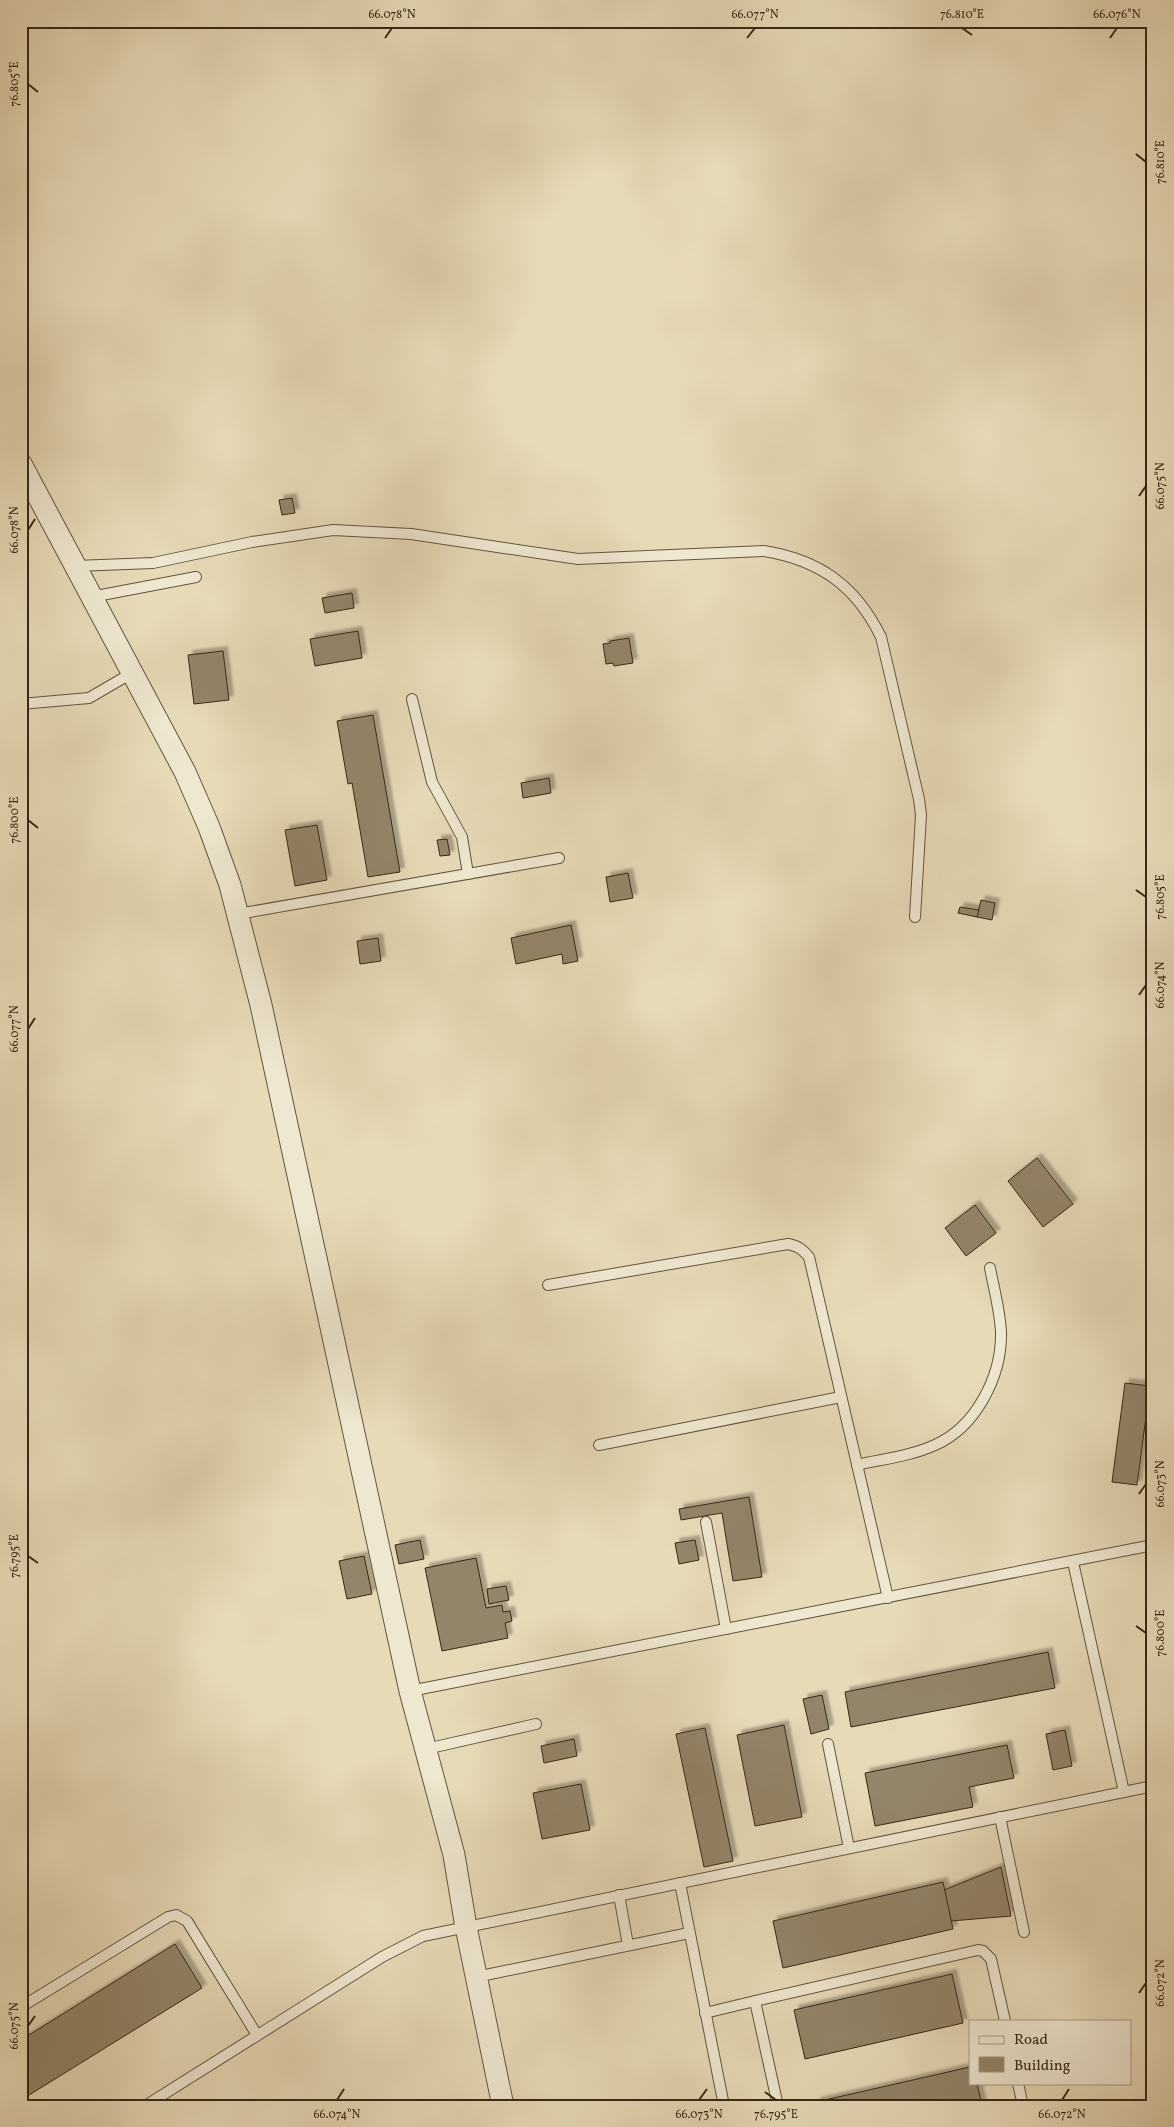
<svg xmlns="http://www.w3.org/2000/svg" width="1174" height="2127" font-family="Vollkorn,serif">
  <defs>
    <filter id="shadow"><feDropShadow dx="4.5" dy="-4.5" stdDeviation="1" flood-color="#0004"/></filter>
  </defs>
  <rect width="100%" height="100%" fill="#e7dab7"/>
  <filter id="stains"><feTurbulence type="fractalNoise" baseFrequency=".004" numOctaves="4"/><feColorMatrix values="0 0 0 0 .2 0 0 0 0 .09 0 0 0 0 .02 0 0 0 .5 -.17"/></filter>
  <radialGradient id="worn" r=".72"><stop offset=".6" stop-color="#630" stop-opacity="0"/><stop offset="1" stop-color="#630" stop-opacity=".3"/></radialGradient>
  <!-- building -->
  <g fill="#938569" stroke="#372815" filter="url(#shadow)">
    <path d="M292,498L295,513L282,515L279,500Z"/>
    <path d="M352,593L354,608L325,613L322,598Z"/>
    <path d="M358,631L362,658L315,666L310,639Z"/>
    <path d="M629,638L633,663L614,666L613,663L606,664L603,644L610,643V641Z"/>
    <path d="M223,651L229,700L194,704L188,655Z"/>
    <path d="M373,715L400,872L368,877L352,783L348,784L337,721Z"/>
    <path d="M549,778L551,793L523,798L521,783Z"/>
    <path d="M317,825L327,880L295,886L285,830Z"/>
    <path d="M447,839L450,855L440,856L437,840Z"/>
    <path d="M628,873L633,898L610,902L606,877Z"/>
    <path d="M981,900L995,903L992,920L977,917Z"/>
    <path d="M960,907L979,910L977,917L958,913Z"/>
    <path d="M571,925L578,961L563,964L562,954L516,964L511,938Z"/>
    <path d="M378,938L381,961L360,964L357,941Z"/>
    <path d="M1037,1158L1073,1204L1043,1227L1008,1181Z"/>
    <path d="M975,1205L996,1233L966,1256L945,1228Z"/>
    <path d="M1125,1383L1150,1386L1137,1485L1112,1482Z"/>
    <path d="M749,1497L762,1577L733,1581L722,1513L681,1520L679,1509Z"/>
    <path d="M420,1540L424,1559L399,1564L395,1545Z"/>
    <path d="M695,1540L699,1560L679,1564L675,1543Z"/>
    <path d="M364,1556L372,1594L347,1599L339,1561Z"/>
    <path d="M476,1558L486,1608L502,1605L503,1612L510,1611L512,1621L505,1623L508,1638L442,1651L425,1568Z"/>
    <path d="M506,1586L509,1600L489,1604L487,1589Z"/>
    <path d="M1048,1652L1055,1688L851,1727L845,1692Z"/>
    <path d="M1153,1663V1684L1149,1664Z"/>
    <path d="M822,1695L829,1729L811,1734L803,1699Z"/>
    <path d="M784,1725L802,1817L755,1826L737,1735Z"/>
    <path d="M705,1728L733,1861L704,1867L676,1734Z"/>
    <path d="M1065,1730L1072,1766L1053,1770L1046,1734Z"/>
    <path d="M574,1739L577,1756L544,1763L541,1746Z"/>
    <path d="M1007,1745L1014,1778L969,1787L973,1807L875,1826L865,1773Z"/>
    <path d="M581,1784L590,1830L542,1839L533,1793Z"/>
    <path d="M1001,1867L1011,1916L951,1921L944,1890Z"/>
    <path d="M943,1882L953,1929L783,1968L773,1921Z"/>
    <path d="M175,1944L202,1988L21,2100V2040Z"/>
    <path d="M952,1974L963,2023L805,2059L794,2010Z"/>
    <path d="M970,2067V2083H977L982,2106H817L816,2102Z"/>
  </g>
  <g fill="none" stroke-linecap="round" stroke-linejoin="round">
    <!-- service casing -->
    <g stroke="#63543e" stroke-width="12">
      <g id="service">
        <path d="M75,566L153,563L252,542L333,530L411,534L578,559L764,551C820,560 856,586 881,637L919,799L921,815L915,917"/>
        <path d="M91,597L196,577"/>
        <path d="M412,699L432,782L462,837L468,874"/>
        <path d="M21,704L89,698L132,673"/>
        <path d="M238,914L559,858"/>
        <path d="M548,1285L788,1244C798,1246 802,1249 809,1257L888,1598"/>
        <path d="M599,1445L841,1397"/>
        <path d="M857,1465C883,1459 911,1456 935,1445C976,1427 1002,1376 1001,1332C1000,1311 994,1289 990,1268"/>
        <path d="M706,1522L726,1629"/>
        <path d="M1073,1562L1124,1792"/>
        <path d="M410,1691L1153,1545"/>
        <path d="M828,1744L849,1848"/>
        <path d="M426,1749L536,1724"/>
        <path d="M1000,1817L1024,1932"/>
        <path d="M680,1883L724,2106"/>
        <path d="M619,1895L628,1945"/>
        <path d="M476,1977L689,1933"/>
        <path d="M755,2001L978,1950L983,1951L991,1959L1005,2021"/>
        <path d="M21,2007L168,1917L176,1915L187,1921L257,2035"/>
        <path d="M705,2013L755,2001L778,2106"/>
        <path d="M1018,2083L1023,2106"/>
        <path d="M145,2106L382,1957L423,1936L1153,1786"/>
      </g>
    </g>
    <!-- minor casing -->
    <g stroke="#63543e" stroke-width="23">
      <path id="minor" d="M21,464L185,772L209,827L230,885L261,1005L410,1691L454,1855L466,1927L503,2106"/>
    </g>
    <!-- service -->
    <use href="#service" stroke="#efe7d0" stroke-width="10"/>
    <!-- minor -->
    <use href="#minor" stroke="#efe7d0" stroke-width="21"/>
  </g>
  <!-- ticks -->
  <path fill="none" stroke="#372815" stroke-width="2" d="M962,28L972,35M385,38L392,28M747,38L755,28M1110,38L1117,28M28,84L38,92M1136,154L1146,162M1139,496L1146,486M28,530L35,519M28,820L38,828M1136,890L1146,897M1139,995L1146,985M28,1029L35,1018M1139,1494L1146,1484M28,1556L38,1563M1136,1626L1146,1633M1139,1993L1146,1983M28,2026L35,2016M765,2092L776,2100M337,2100L344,2089M699,2100L707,2089M1062,2100L1069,2089"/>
  <!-- margin -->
  <rect width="1174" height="2127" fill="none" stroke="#e7dab7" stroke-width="55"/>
  <!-- legend -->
  <rect x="969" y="2020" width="162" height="65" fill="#efe7d0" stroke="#a59b85"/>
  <rect x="979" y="2036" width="25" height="8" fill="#efe7d0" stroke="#a59b85"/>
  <text x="1014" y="2044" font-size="15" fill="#372815">Road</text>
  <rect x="979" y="2057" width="25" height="15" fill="#938569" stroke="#a59b85"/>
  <text x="1014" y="2070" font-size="15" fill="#372815">Building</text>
  <rect x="28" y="28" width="1118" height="2072" fill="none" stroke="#372815" stroke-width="2"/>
  <g font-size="12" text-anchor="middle" fill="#372815">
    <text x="392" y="18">66.078°N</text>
    <text x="755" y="18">66.077°N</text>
    <text x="962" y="18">76.810°E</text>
    <text x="1117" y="18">66.076°N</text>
    <text transform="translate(14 84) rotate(-90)" y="4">76.805°E</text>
    <text transform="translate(1160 162) rotate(-90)" y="4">76.810°E</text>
    <text transform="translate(1160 486) rotate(-90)" y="4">66.075°N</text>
    <text transform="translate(14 530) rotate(-90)" y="4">66.078°N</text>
    <text transform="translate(14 820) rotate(-90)" y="4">76.800°E</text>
    <text transform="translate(1160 897) rotate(-90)" y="4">76.805°E</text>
    <text transform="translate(1160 985) rotate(-90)" y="4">66.074°N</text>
    <text transform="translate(14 1029) rotate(-90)" y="4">66.077°N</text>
    <text transform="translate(1160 1484) rotate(-90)" y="4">66.073°N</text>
    <text transform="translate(14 1556) rotate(-90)" y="4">76.795°E</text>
    <text transform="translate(1160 1633) rotate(-90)" y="4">76.800°E</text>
    <text transform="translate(1160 1983) rotate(-90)" y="4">66.072°N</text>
    <text transform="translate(14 2026) rotate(-90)" y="4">66.075°N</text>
    <text x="337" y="2118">66.074°N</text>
    <text x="699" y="2118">66.073°N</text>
    <text x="776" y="2118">76.795°E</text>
    <text x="1062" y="2118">66.072°N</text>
  </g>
  <rect width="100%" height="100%" filter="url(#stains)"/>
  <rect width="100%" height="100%" fill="url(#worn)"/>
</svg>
